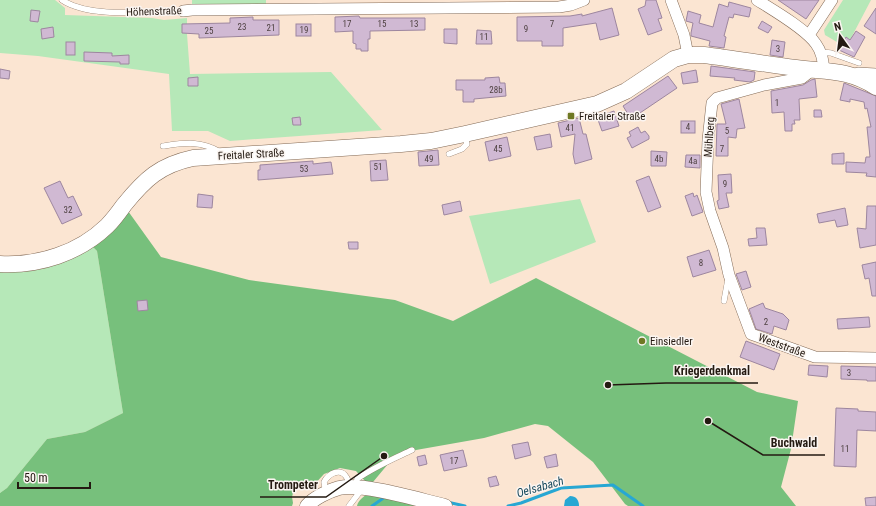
<svg xmlns="http://www.w3.org/2000/svg" width="876" height="506" font-family="'Roboto Condensed',sans-serif">
  <rect width="100%" height="100%" fill="#fbe5d2"/>
  <!-- green -->
  <g fill="#b6e8b8">
    <path d="M0,0H55L65,8V15L152,18L164,20L187,18V34L190,74L331,72L382,130L230,141L208,131H172L169,74L38,56L0,53Z"/>
    <rect x="192" y="0" width="74" height="4"/>
    <path d="M843,0H871L850,40L846,37L842,45L825,35L824,30Z"/>
    <path d="M580,199L596,242L490,284L469,216Z"/>
    <path d="M93,247L97,251L123,413L85,432L47,439L7,488L0,493V272C12,272 23,272 35,270C55,267 74,256 93,247Z"/>
  </g>
  <!-- forest -->
  <g fill="#77c07c">
    <path d="M128,211L161,257L249,280L395,300L453,321L536,278L757,392L798,401L791,449L781,487L796,506H628L625,504L593,462L548,426L535,424L484,438L416,450L388,464L373,482L365,481L356,471L340,468L324,474L313,486H303L294,489L292,497L293,503L292,506H0V493L7,488L47,439L85,432L123,413L97,251L93,247Z"/>
    <path d="M371,492L426,506H357C358,500 365,495 371,492Z"/>
  </g>
  <!-- water -->
  <path fill="#27a7d3" d="M570,496C576,496 579,500 579,506H564L565,500Z"/>
  <g fill="none" stroke-linecap="round" stroke-linejoin="round">
    <!-- stream -->
    <g stroke="#27a7d3" stroke-width="3">
      <path d="M447,502L465,506"/>
      <path d="M372,506L385,497"/>
      <path d="M508,506L521,503L561,488L613,485L643,506"/>
    </g>
  </g>
  <!-- building -->
  <g fill="#d0b9d3" stroke="#9d869f">
    <path d="M646,0H656L662,18L658,19L662,30L648,35L638,9L645,6Z"/>
    <path d="M778,0H819L806,19Z"/>
    <path d="M729,2L751,8L749,17L734,14L733,18L729,17L724,36L726,37L724,48L709,46L710,41L691,36V33L693,23L686,21L688,11L701,15L699,23L713,27L719,4L728,7Z"/>
    <path d="M612,8L619,35L600,40L596,23L563,28V46H542V41H517V17L570,16L582,14V16Z"/>
    <path d="M876,8V34L864,26Z"/>
    <path d="M31,10L40,11L38,22L30,21Z"/>
    <path d="M359,16L360,18H425V30L370,31V39H368V51H361V49H356V44L353,43V31L335,32V17Z"/>
    <path d="M253,17V20H279V35L199,38V34L182,33V24L230,23V18Z"/>
    <path d="M762,21L772,27L768,33L758,28Z"/>
    <rect x="296" y="24" width="15" height="12"/>
    <path d="M53,27L54,37L42,39L41,29Z"/>
    <path d="M444,29H457V44L444,43Z"/>
    <path d="M477,30L491,31L492,44H476Z"/>
    <path d="M856,31L865,37L854,57L839,50L846,37L850,40Z"/>
    <path d="M772,40L785,42L783,57L770,55Z"/>
    <rect x="66" y="42" width="9" height="13"/>
    <path d="M84,52L112,53V56L129,55V64H120V62L84,61Z"/>
    <path d="M711,66L755,72L754,80L750,82L734,80L735,78L710,76Z"/>
    <path d="M0,69L10,71L9,79L0,78Z"/>
    <path d="M696,70L698,82L683,84L681,73Z"/>
    <path d="M668,76L677,88L631,119L623,106Z"/>
    <path d="M198,77V86H188V78Z"/>
    <path d="M499,77L500,83H505L506,96L474,99V102H463V90H456V80H485V78Z"/>
    <path d="M815,79L817,97L799,99L800,120H794L795,124H792V131H785L784,112L772,113L771,91L803,85L811,80Z"/>
    <path d="M844,83L876,96V177L866,176L867,173L846,172V162L865,163L866,157H870L867,127H871L867,108L865,109L864,102L850,99V102L840,100Z"/>
    <path d="M739,99L745,128L737,129L736,138L728,137V156H716L717,124H726L721,104Z"/>
    <path d="M814,110H821L822,117H814Z"/>
    <path d="M614,111L619,126L602,131L597,117Z"/>
    <path d="M300,117L301,125H293L292,118Z"/>
    <path d="M579,118L583,134H586L592,159L575,164L573,154L575,134L561,137L558,123Z"/>
    <rect x="681" y="121" width="14" height="12"/>
    <path d="M638,127L641,133L645,131L649,136V139L632,148L627,138L631,136L629,132Z"/>
    <path d="M550,134L552,147L537,150L534,137Z"/>
    <path d="M507,137L511,156L489,161L485,142Z"/>
    <path d="M438,150L439,165L419,166L418,152Z"/>
    <path d="M651,151L667,152L666,166H651Z"/>
    <path d="M844,153V164H832V154Z"/>
    <path d="M686,155H700V168L685,167Z"/>
    <path d="M386,160L388,180L371,181L370,161Z"/>
    <path d="M313,161V164L331,162L333,174L258,180V170H260V165Z"/>
    <path d="M731,174L732,193H726L729,207L719,209L717,201L719,200L718,175Z"/>
    <path d="M649,176L661,207L648,212L636,181Z"/>
    <path d="M60,181L68,198L73,196L82,215L62,224L44,188Z"/>
    <path d="M693,193L694,197L697,195L703,212L692,216L685,196Z"/>
    <path d="M198,194L213,196L212,208L197,207Z"/>
    <path d="M460,201L462,211L444,215L442,205Z"/>
    <path d="M867,206H876V245L860,248L857,228L866,229Z"/>
    <path d="M845,208L848,225L837,227L835,220L819,223L817,214Z"/>
    <path d="M756,228H765L767,245L749,246L748,239L757,238Z"/>
    <path d="M348,242H358V249H349Z"/>
    <path d="M709,250L716,270L693,277L687,257Z"/>
    <path d="M876,262V296H872L869,278L865,279L862,265Z"/>
    <path d="M746,271L751,287L742,290L736,274Z"/>
    <path d="M147,300L148,310L138,311L137,301Z"/>
    <path d="M763,303L765,308L783,314L789,320L786,330L774,326L772,334L756,329L749,309Z"/>
    <path d="M869,317L870,327L838,329L837,319Z"/>
    <path d="M746,341L780,354L774,370L740,357Z"/>
    <path d="M809,365L828,366L827,377L808,375Z"/>
    <path d="M841,366L876,367V381H867V380L841,379Z"/>
    <path d="M836,408L858,409V411L876,412V431L857,430L856,467L834,466Z"/>
    <path d="M528,442L531,455L515,459L512,445Z"/>
    <path d="M463,450L467,466L444,471L440,455Z"/>
    <path d="M556,454L558,466L547,468L544,457Z"/>
    <path d="M425,455L427,464L419,466L417,457Z"/>
    <path d="M496,476L499,485L490,487L488,478Z"/>
    <path d="M876,497V506H866L865,498Z"/>
  </g>
  <g fill="none" stroke-linecap="round" stroke-linejoin="round">
    <!-- service casing -->
    <g stroke="#836a56" stroke-width="6">
      <g id="service">
        <path d="M62,0C90,19 149,11 183,11"/>
        <path d="M820,52L831,53L859,63"/>
        <path d="M163,146C184,143 201,140 220,152"/>
        <path d="M449,154L462,149L467,144L465,135"/>
        <path d="M724,301L728,279"/>
        <path d="M356,486L357,479C374,467 393,459 412,450"/>
        <path d="M326,493L324,482C329,473 341,467 347,478C348,481 349,484 350,487"/>
        <path d="M349,506L362,489"/>
      </g>
    </g>
    <!-- minor casing -->
    <g stroke="#836a56" stroke-width="12">
      <g id="minor">
        <path d="M671,0L684,35L688,55"/>
        <path d="M757,0C773,10 806,29 816,44C822,52 823,61 824,70"/>
        <path d="M183,11L192,10L559,7L571,5L584,0"/>
        <path d="M809,35L832,0"/>
        <path d="M812,70L802,78L764,85L717,98L712,103L708,140L706,192L710,211L723,248L729,275L751,334L815,357L876,358"/>
        <path d="M853,75L858,73L876,74"/>
      </g>
    </g>
    <!-- tertiary casing -->
    <g stroke="#836a56" stroke-width="15">
      <path id="tertiary" d="M307,506C314,498 328,491 339,488C364,483 419,500 445,506"/>
    </g>
    <!-- secondary casing -->
    <g stroke="#836a56" stroke-width="17">
      <path id="secondary" d="M0,264C39,266 79,253 107,226C113,220 119,212 124,205C145,179 160,165 193,158L401,144L431,141L465,134L597,104L626,91L674,59L688,55H704C735,59 765,64 796,68C827,72 848,69 876,87"/>
    </g>
    <!-- service -->
    <use href="#service" stroke="#fff" stroke-width="5.5"/>
    <!-- minor -->
    <use href="#minor" stroke="#fff" stroke-width="11"/>
    <!-- tertiary -->
    <use href="#tertiary" stroke="#fff" stroke-width="14"/>
    <!-- secondary -->
    <use href="#secondary" stroke="#fff" stroke-width="16"/>
  </g>
  <!-- markers -->
  <g fill="#6f7924" stroke="#fbf5f1" stroke-width="1.5">
    <rect x="567" y="112" width="8" height="8" rx="2"/>
    <circle cx="642" cy="341" r="4"/>
  </g>
  <g text-anchor="middle" stroke-width="3" stroke-linejoin="round" paint-order="stroke">
    <!-- number labels -->
    <g font-size="9" fill="#4f4242">
      <text x="347" y="27">17</text>
      <text x="382" y="27">15</text>
      <text x="414" y="27">13</text>
      <text x="552" y="27">7</text>
      <text x="242" y="30">23</text>
      <text x="271" y="31">21</text>
      <text x="526" y="32">9</text>
      <text x="304" y="33">19</text>
      <text x="209" y="34">25</text>
      <text x="484" y="40">11</text>
      <text x="778" y="52">3</text>
      <text x="496" y="93">28b</text>
      <text x="777" y="106">1</text>
      <text x="688" y="130">4</text>
      <text x="570" y="131">41</text>
      <text x="727" y="134">5</text>
      <text x="498" y="152">45</text>
      <text x="722" y="152">7</text>
      <text x="429" y="162">49</text>
      <text x="659" y="162">4b</text>
      <text x="693" y="164">4a</text>
      <text x="378" y="170">51</text>
      <text x="304" y="172">53</text>
      <text x="725" y="187">9</text>
      <text x="68" y="213">32</text>
      <text x="701" y="266">8</text>
      <text x="766" y="325">2</text>
      <text x="849" y="376">3</text>
      <text x="845" y="452">11</text>
      <text x="454" y="464">17</text>
    </g>
    <!-- street labels -->
    <g font-size="11" fill="#241a12" stroke="#fbf5f1">
      <text transform="translate(154 11) rotate(-2)" y="4">Höhenstraße</text>
      <text transform="translate(709 137) rotate(-86)" y="4">Mühlberg</text>
      <text transform="translate(251 154) rotate(-3)" y="4">Freitaler Straße</text>
      <text transform="translate(782 345) rotate(20)" y="4">Weststraße</text>
    </g>
    <!-- poi labels -->
    <g font-size="11" fill="#241a12" stroke="#fbf5f1" text-anchor="start">
      <text x="579" y="120">Freitaler Straße</text>
      <text x="650" y="345">Einsiedler</text>
    </g>
    <!-- water labels -->
    <g font-size="12" font-style="italic" fill="#1b4c5f" stroke="#fbf5f1">
      <text transform="translate(540 487) rotate(-16)" y="4">Oelsabach</text>
    </g>
  </g>
  <!-- callouts -->
  <path fill="none" stroke="#241a12" stroke-width="1.5" d="M608 385L666 383H758M708 421L763 455H825M384 456L326 497H260"/>
  <g fill="#241a12" stroke="#fbf5f1" stroke-width="1.5">
    <circle cx="608" cy="385" r="4"/>
    <circle cx="708" cy="421" r="4"/>
    <circle cx="384" cy="456" r="4"/>
  </g>
  <g font-size="12" text-anchor="middle" font-weight="bold" fill="#241a12" stroke="#fbf5f1" stroke-width="3" stroke-linejoin="round" paint-order="stroke">
    <text x="712" y="375">Kriegerdenkmal</text>
    <text x="794" y="447">Buchwald</text>
    <text x="293" y="489">Trompeter</text>
  </g>
  <!-- north arrow -->
  <g transform="translate(840 36) rotate(346)" stroke="#fbf5f1" stroke-width="3" paint-order="stroke">
  <path d="M0-3L7 15L0 10L-7 15Z" fill="#241a12"/>
  <text y="-6" font-size="11" font-weight="bold" text-anchor="middle" fill="#241a12">N</text>
  </g>
  <!-- scale -->
  <path d="M18 482v6h72v-6" fill="none" stroke="#241a12" stroke-width="2"/>
  <text x="24" y="482" font-size="12" fill="#241a12" stroke="#fbf5f1" stroke-width="3" paint-order="stroke">50 m</text>
</svg>
